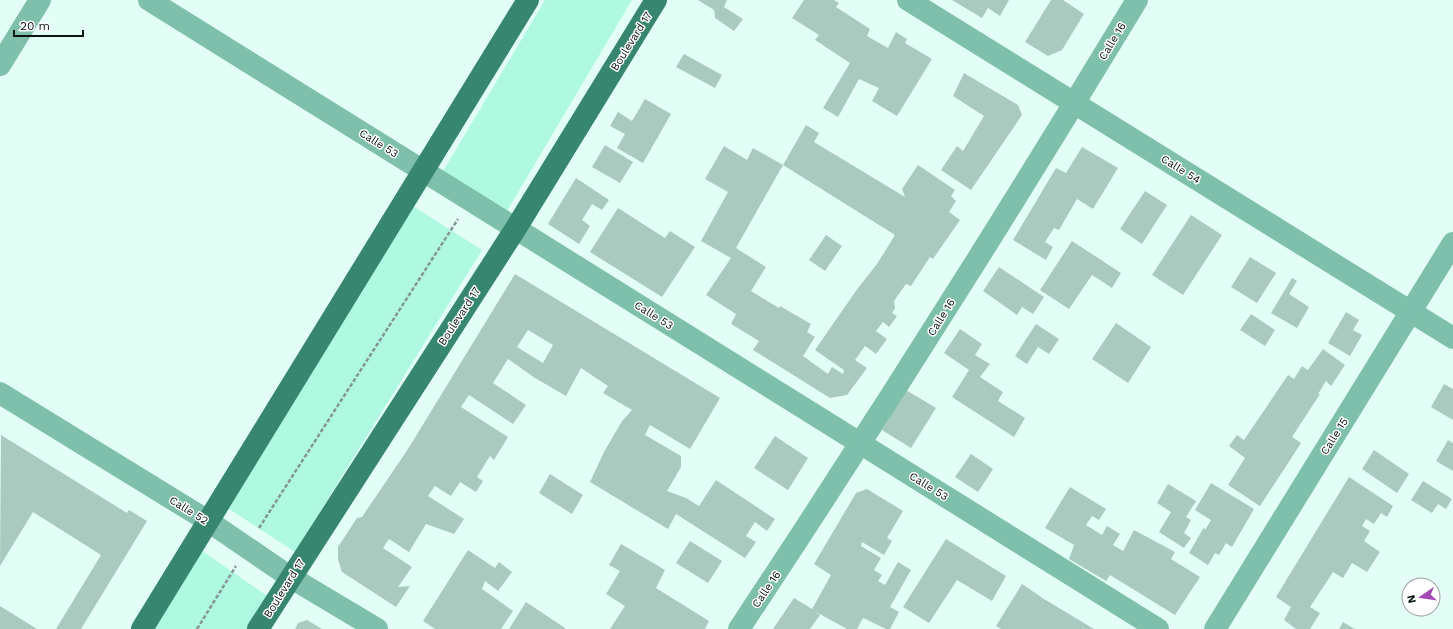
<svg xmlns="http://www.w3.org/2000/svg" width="1453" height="629" font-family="'Work Sans',sans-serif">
  <rect width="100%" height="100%" fill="#e3fff5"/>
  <!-- green -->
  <g fill="#aff9e1">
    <path d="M545,0H632L507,211L442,173Z"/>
    <path d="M413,206L482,250L295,552L223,505Z"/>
    <path d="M201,550L270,598L252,629H152Z"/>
  </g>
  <!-- building -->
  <g fill="#a9cbbf" fill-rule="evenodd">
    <path d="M698,0H727L724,7L743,19L734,31L715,18L714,10Z"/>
    <path d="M804,0H834L839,3L836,7L870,29L867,36L888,48L896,32L907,39L905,43L932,59L897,116L872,101L879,88L859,79L838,117L823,108L850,63L815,40L819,35L792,18Z"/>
    <path d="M952,0H1009L1000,16L988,8L982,18Z"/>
    <path d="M1051,0H1063L1084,14L1062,50L1048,56L1025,42Z"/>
    <path d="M684,54L722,75L715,88L676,67Z"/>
    <path d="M964,73L1018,105L1022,115L971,190L941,170L957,146L963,151L984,116L953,96Z"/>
    <path d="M645,99L671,114L643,163L617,148L625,134L610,126L618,112L632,121Z"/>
    <path d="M806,125L819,133L814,142L905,197L902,189L918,165L955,190L951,196L956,201L949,212L960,220L933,259L930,257L911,286L906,284L894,301L895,308L892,313L897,316L889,327L883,322L876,331L887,339L876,354L865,346L855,360L867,368L847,395L830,398L753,350L759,341L731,324L736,314L706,295L731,258L701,241L728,192L705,179L724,146L747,160L753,148L783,165L736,248L766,267L751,291L779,308L780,306L811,324L807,332L815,337L803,356L828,374L832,367L843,374L844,370L815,350L858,288L877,264L895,235L783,165Z"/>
    <path d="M605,145L633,162L620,183L592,167Z"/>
    <path d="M1082,147L1118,168L1093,209L1077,199L1059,230L1054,228L1045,242L1053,247L1046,260L1013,240L1056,168L1066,173Z"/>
    <path d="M576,178L609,200L602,210L592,204L582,220L590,226L579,244L548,224Z"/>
    <path d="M1145,191L1167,205L1142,244L1120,229Z"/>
    <path d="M618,208L665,238L670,231L695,247L662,297L590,252Z"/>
    <path d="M1191,215L1222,235L1183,295L1152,275Z"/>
    <path d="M826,235L842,246L825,271L809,260Z"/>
    <path d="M1072,241L1121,273L1112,288L1092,275L1069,309L1040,290Z"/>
    <path d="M1250,257L1276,273L1257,303L1231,287Z"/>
    <path d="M999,267L1044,297L1033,314L1022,307L1017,315L983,291Z"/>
    <path d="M515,274L720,398L690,449L650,425L645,435L681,456V467L667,491L686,498L699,506L716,480L775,519L767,531L755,522L746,536L756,542L745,558L676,514L668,529L590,482L604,452L622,421L632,410L603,393L608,386L581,368L566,396L535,378L508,359L493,383L526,405L513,424L469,395L461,407L508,437L494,460L490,456L477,477L483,481L476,492L460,482L451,496L435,486L428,496L464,519L454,534L426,524L409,552L389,539L383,548L412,567L398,587L410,586L396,607L342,572L338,560V547L357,518L362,517L408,449ZM528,330L553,345L543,363L517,347Z"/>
    <path d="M1292,278L1297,281L1289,294L1309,307L1297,328L1271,313Z"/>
    <path d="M1346,312L1359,320L1353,330L1362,335L1350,356L1328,343Z"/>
    <path d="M1251,314L1275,330L1265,346L1240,330Z"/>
    <path d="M1116,323L1151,347L1128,383L1092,359Z"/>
    <path d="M1036,324L1059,339L1049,354L1038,347L1027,364L1015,356Z"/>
    <path d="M960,329L982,344L975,355L990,364L980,377L1003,392L998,401L1025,418L1014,437L952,397L969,370L944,353Z"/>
    <path d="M1323,349L1345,365L1331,386L1326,381L1318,394H1320L1292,437L1301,443L1260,506L1228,485L1245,458L1229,446L1237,435L1244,440L1288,375L1294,379L1302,366L1308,370Z"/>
    <path d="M1444,384L1453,389V420L1431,407Z"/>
    <path d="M906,390L936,408L911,448L882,430Z"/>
    <path d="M1,435L127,513L129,510L147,521L81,629H56L101,555L33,512L0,566Z"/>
    <path d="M775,436L808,458L788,490L754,468Z"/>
    <path d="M1448,440L1453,443V471L1436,461Z"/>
    <path d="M1374,450L1409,474L1397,493L1362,469Z"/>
    <path d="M971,454L993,469L978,492L955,477Z"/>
    <path d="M550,474L583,495L572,514L539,493Z"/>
    <path d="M1349,477L1393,506L1387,517L1381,513L1374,524L1366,519L1362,526L1370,531L1364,541L1380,552L1367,572L1352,563L1343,578L1333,572L1310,607L1320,613L1310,629H1296L1284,620L1291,607L1276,597Z"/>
    <path d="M1423,481L1452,499L1446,509L1438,504L1432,513L1411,500Z"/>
    <path d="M1211,483L1254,509L1232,547L1226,543L1219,555L1215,553L1208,565L1189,553L1204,527L1205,530L1211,520L1195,510Z"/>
    <path d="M1168,484L1196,501L1186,517L1191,520L1184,533L1191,538L1184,548L1159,532L1171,512L1157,503Z"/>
    <path d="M1070,487L1106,509L1099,520L1092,516L1086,525L1102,535L1107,526L1120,534L1113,545L1123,551L1134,530L1175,552L1171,559L1200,577L1175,615L1110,575L1106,581L1069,559L1074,545L1045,528Z"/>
    <path d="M867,489L903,511L887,538L892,541L884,555L862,542L861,546L881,558L874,570L882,575L878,581L885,585L898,562L911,570L890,607L899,612L890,629H886L863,618L857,629H847L814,611L820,615L810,629H773L794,598L812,609L831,575L814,564L856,493Z"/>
    <path d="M946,539L1006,576L992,601L957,580L929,623L903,607Z"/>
    <path d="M690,541L722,561L708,583L676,563Z"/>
    <path d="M621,544L665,570L656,588L709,621L705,629H610L625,606L606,594L620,571L609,565Z"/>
    <path d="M468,550L495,568L499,562L512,572L498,591L485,581L482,589L513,611L501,629H435L423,621Z"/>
    <path d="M1022,584L1044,599L1094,629H1001L996,626Z"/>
    <path d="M526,602L565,628V629H509Z"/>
    <path d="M0,606L37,629H0Z"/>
    <path d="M307,620L322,629H295L298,623Z"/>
    <path d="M1343,622L1355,629H1339Z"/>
  </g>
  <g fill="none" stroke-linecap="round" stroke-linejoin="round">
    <!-- path -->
    <g stroke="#839891" stroke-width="2.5" stroke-dasharray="4 2" stroke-linecap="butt">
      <path d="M259,528L458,219"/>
      <path d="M197,629L236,566"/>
    </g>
    <!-- minor -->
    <g stroke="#7ec0ab" stroke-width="22">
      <path d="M149,0L1158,629"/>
      <path d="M908,0L1453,338"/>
      <path d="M0,65L40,0"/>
      <path d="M0,393L208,521L290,577L377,629"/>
      <path d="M739,629C876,422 1009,212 1137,0"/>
      <path d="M1215,629L1453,243"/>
    </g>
    <!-- major -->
    <g stroke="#378670" stroke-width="22">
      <path d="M142,629L528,0"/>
      <path d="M258,629L516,228L656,0"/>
    </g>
  </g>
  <g text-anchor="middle" stroke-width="3" stroke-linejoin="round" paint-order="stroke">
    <!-- street labels -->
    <g font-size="11" fill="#091511" stroke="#fff">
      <text transform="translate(631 41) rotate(-58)" y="4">Boulevard 17</text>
      <text transform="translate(1112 41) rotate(-59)" y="4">Calle 16</text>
      <text transform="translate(379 143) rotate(32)" y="4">Calle 53</text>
      <text transform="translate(1181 169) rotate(32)" y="4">Calle 54</text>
      <text transform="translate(654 315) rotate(32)" y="4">Calle 53</text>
      <text transform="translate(459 316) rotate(-57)" y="4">Boulevard 17</text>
      <text transform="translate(941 317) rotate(-58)" y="4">Calle 16</text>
      <text transform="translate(1334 436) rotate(-58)" y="4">Calle 15</text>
      <text transform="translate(929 486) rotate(32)" y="4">Calle 53</text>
      <text transform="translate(189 510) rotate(32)" y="4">Calle 52</text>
      <text transform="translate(284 588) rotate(-58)" y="4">Boulevard 17</text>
      <text transform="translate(766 589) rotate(-56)" y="4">Calle 16</text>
    </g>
  </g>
  <!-- north arrow -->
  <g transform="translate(1421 597) rotate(257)"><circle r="19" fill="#ffffff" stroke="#9da1a0"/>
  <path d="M0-3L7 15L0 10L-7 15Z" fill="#a448b3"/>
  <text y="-6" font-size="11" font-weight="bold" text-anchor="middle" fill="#091511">N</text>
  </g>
  <!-- scale -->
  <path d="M14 30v6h69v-6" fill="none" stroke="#091511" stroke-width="2"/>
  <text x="20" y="30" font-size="12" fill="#091511" stroke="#ffffff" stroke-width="3" paint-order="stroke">20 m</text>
</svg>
